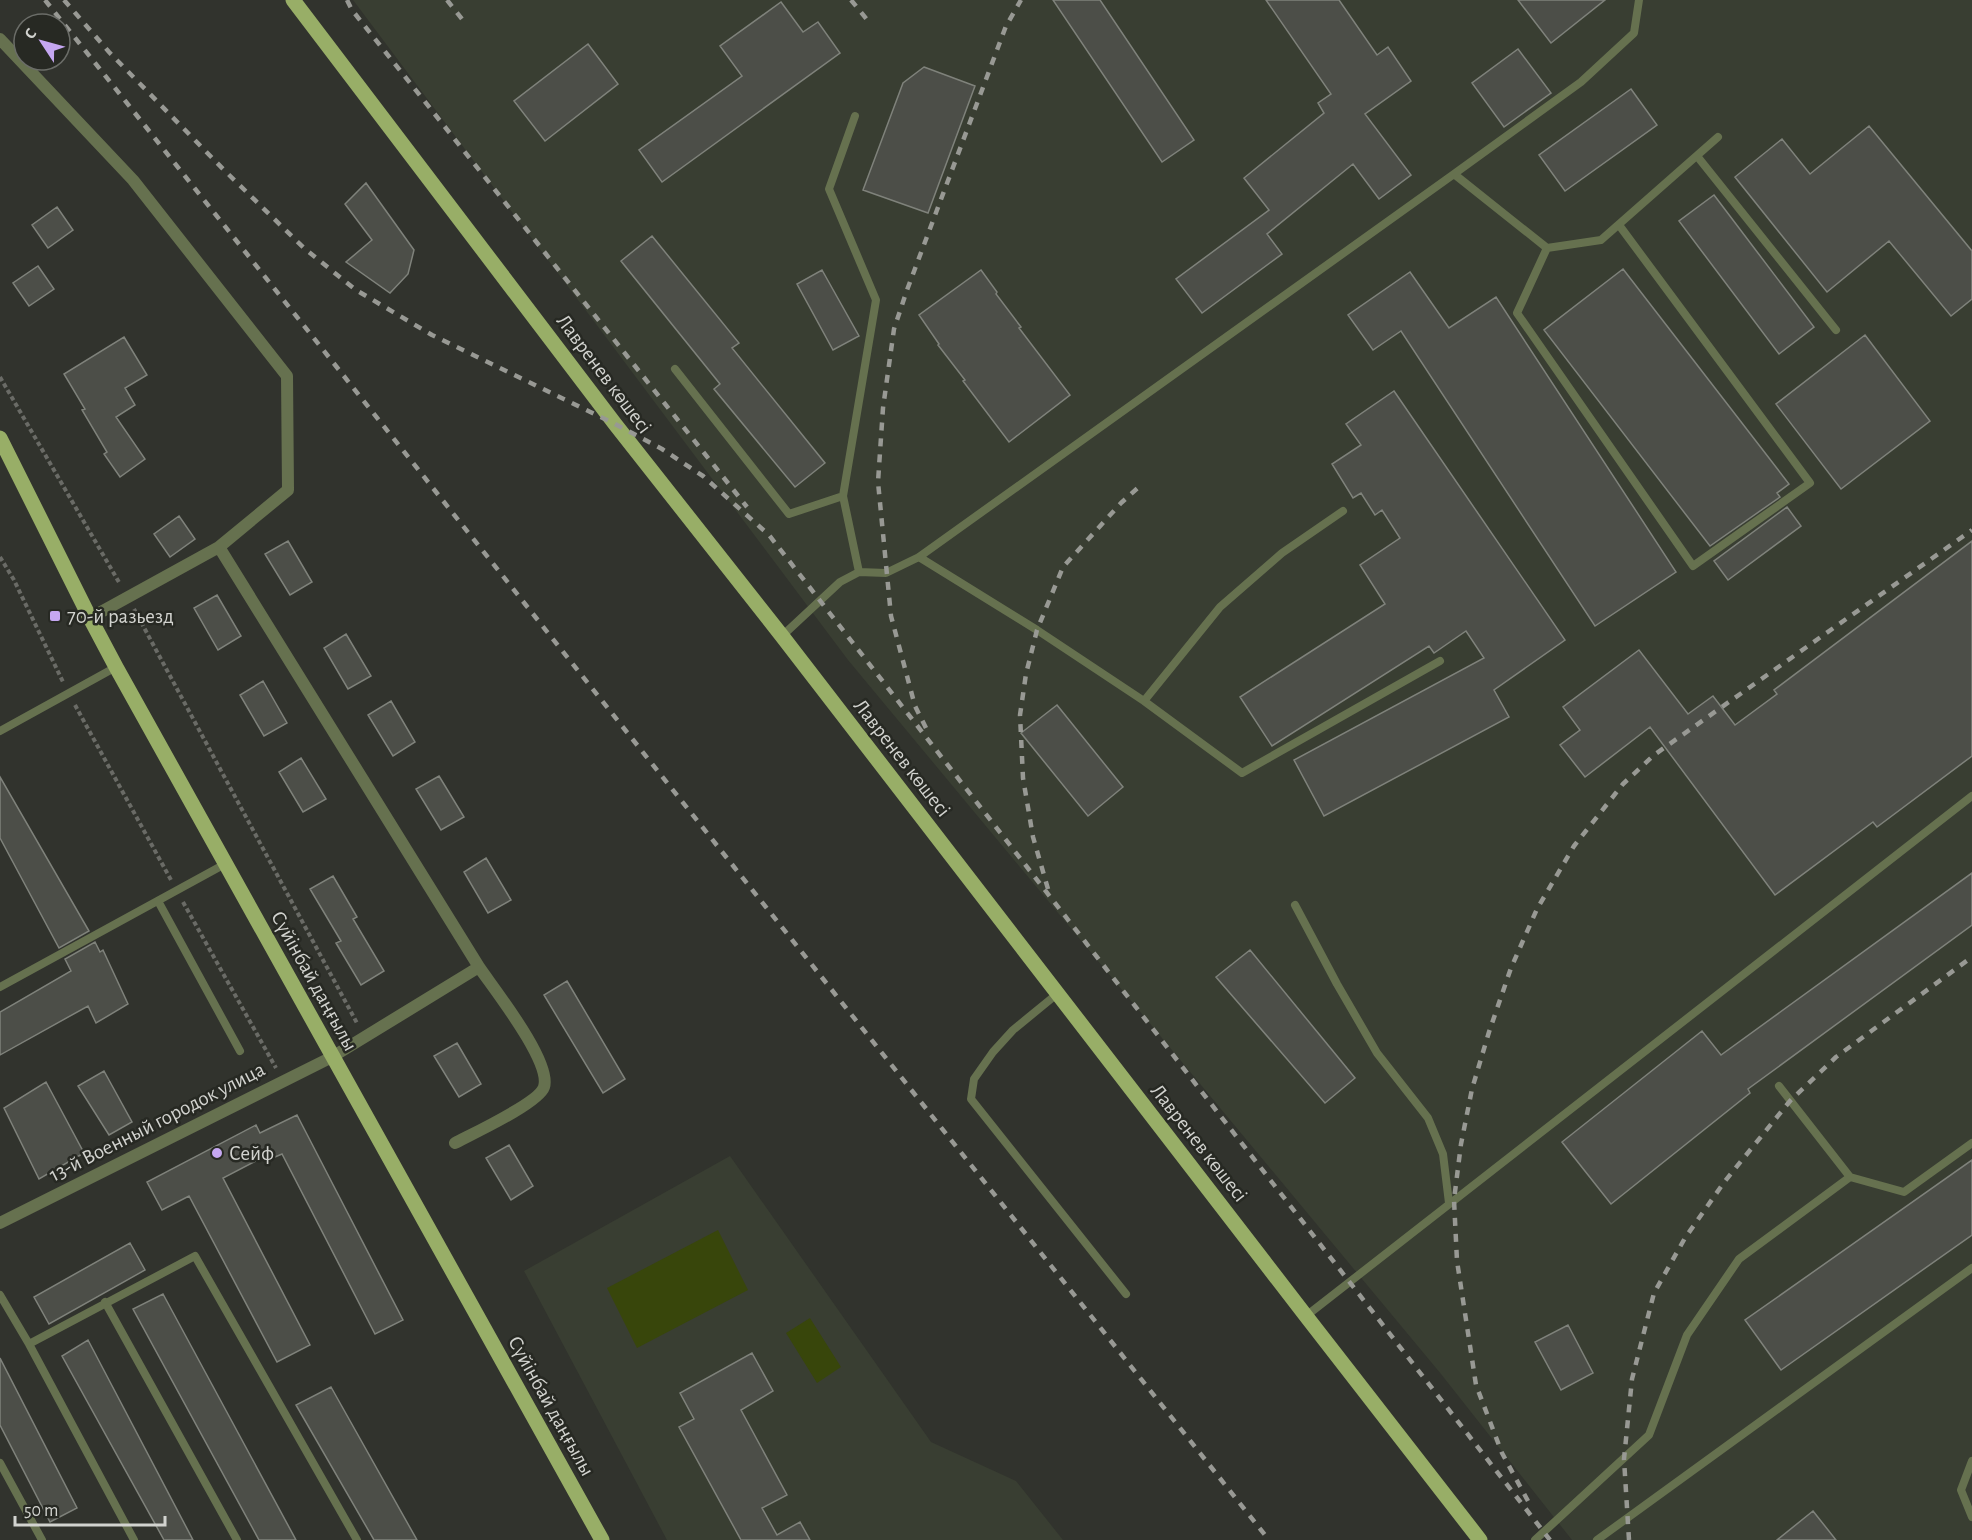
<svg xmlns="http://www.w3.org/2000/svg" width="1972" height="1540" font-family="'Alegreya Sans',sans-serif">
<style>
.built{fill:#393e32}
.green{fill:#38460b}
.building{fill:#4c4e48;stroke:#7f827b;stroke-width:1.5}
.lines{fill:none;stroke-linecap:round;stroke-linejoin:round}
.path{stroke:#6a6b66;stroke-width:4;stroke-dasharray:4.5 3;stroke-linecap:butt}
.service{stroke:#66714f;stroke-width:8}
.minor{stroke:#66714f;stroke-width:12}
.primary{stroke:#98ae67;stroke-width:15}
.rail{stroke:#989994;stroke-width:4.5;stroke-dasharray:8 8;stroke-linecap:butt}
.poi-dot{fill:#c5a7f1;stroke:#272923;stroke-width:2}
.labels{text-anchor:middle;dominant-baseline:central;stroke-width:5;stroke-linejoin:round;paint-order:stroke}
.street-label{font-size:21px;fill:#d2d3cf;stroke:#272923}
.poi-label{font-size:21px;fill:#d2d3cf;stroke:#272923;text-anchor:start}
</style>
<rect width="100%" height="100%" fill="#31332d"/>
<path class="built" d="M353 0H1972V1540H1572L1441 1374 848 660Z
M730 1156 931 1442 1016 1481 1063 1540H667L524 1271Z"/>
<path class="green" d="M718 1230 748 1290 637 1348 607 1288Z
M810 1318 841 1367 817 1383 786 1333Z"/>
<path class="building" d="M1053 0H1100L1194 140 1162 162Z
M1266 0H1339L1377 55 1388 47 1411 81 1365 114 1411 175 1379 199 1353 164 1267 234 1282 254 1202 313 1176 279 1269 210 1244 178 1324 113 1318 103 1331 94Z
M1518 0H1605L1551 43Z
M781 2 803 32 818 22 840 53 662 182 639 150 742 76 720 46Z
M588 44 618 84 545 141 514 101Z
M1518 49 1551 93 1504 127 1472 83Z
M924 67 975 86 928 213 863 190 903 83Z
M1631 89 1657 125 1565 191 1539 155Z
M1869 126 1972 251V299L1951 316 1889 241 1827 292 1735 177 1782 139 1810 174Z
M366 183 414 250 408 274 390 293 346 262 372 240 345 204Z
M1714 195 1814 327 1779 354 1679 221Z
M57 207 73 230 48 248 32 225Z
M652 236 739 343 732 348 825 463 795 487 714 389 720 384 621 261Z
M38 266 54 289 29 306 13 283Z
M1623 269 1789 484 1777 493 1780 497 1710 546 1544 330Z
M822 270 859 336 833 350 797 284Z
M981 270 997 292 996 294 1021 327 1019 328 1070 395 1009 442 963 381 965 380 938 345 939 344 919 315Z
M1410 272 1449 328 1496 297 1676 572 1595 626 1401 331 1373 350 1348 315Z
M1865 335 1930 421 1841 489 1776 404Z
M124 337 147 375 125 388 135 405 116 417 145 459 120 477 104 454 107 452 82 410 85 409 64 374Z
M1394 391 1565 640 1494 690 1509 717 1324 816 1294 760 1484 658 1466 631 1434 653 1429 646 1272 746 1240 697 1385 604 1360 565 1400 538 1382 510 1375 515 1361 493 1353 498 1332 464 1361 445 1346 424Z
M1787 507 1801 526 1728 580 1714 561Z
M179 516 195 539 170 557 154 534Z
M288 541 312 582 290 595 265 554Z
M1972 541V756L1877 827 1873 822 1775 895 1650 727 1585 777 1560 745 1580 730 1563 707 1639 650 1688 714 1713 696 1735 725 1777 694 1774 690Z
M217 595 241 636 218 650 194 608Z
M346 634 371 676 348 689 324 648Z
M263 681 287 723 264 736 240 695Z
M391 701 415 742 393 756 368 715Z
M1057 705 1123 787 1088 816 1021 733Z
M301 758 326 799 303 812 279 772Z
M439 776 464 817 441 830 416 789Z
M0 777 89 931 59 948 0 838Z
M486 858 511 900 488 913 464 872Z
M1972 873V925L1748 1089 1750 1093 1611 1204 1562 1142 1702 1031 1721 1055Z
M333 876 357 917 353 919 384 971 361 985 336 943 341 941 310 889Z
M95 942 100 952 103 950 128 1004 96 1023 88 1006 0 1055V1012L71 971 65 959Z
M1250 950 1355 1078 1325 1103 1216 977Z
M567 981 625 1079 603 1093 544 995Z
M457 1043 481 1084 459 1097 434 1056Z
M104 1071 132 1122 109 1135 78 1086Z
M46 1082 84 1153 39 1179 4 1108Z
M297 1115 403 1320 375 1334 282 1154 275 1157 273 1152 223 1178 310 1345 277 1362 189 1196 162 1210 147 1182 256 1125 260 1133Z
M509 1145 533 1186 511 1200 486 1158Z
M1972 1160V1235L1781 1370 1745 1320Z
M130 1243 145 1270 49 1324 34 1297Z
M163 1294 296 1540H259L133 1309Z
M1568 1325 1593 1373 1561 1390 1535 1342Z
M88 1340 193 1540H164L62 1356Z
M752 1353 773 1391 741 1410 787 1495 762 1508 777 1535 800 1522 810 1540H741L679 1427 694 1419 680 1393Z
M0 1358 77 1508 50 1522 0 1425Z
M331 1387 417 1540H374L296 1405Z
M1813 1511 1836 1540H1777Z"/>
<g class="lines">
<path class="path" d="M0 377 120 584
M0 557 14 580 63 682
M134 609 358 1025
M75 705 171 880
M183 902 276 1068"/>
<path class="service" d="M855 116 829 189 876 300 843 496 859 572
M1697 156 1836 330
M1454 174 1581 82 1634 33 1639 0
M1547 248 1517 313 1693 566 1810 483 1619 225
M675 369 789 514 843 496
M919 557 1037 630 1144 701 1242 773 1440 661
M782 636 840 582 859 572 886 573 919 557 1454 174 1547 248 1601 240 1718 137
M1144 701 1220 607 1282 553 1343 511
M0 731 116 667
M158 901 240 1051
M1295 905 1337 984 1377 1053 1428 1118 1443 1154 1449 1203
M0 987 225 864
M1057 994 1013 1030 993 1052 974 1079 971 1099 1126 1294
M1779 1086 1850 1177 1904 1192 1972 1143
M0 1295 29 1344 134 1540
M105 1302 237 1540
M1306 1316 1972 796
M29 1344 195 1256 357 1540
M1972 1461 1961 1490 1972 1517
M0 1463 42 1540
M1535 1540 1649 1435 1687 1335 1739 1259 1850 1177
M1597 1540 1972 1268"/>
<path class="minor" d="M0 39 133 180 287 376 288 490 219 547
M455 1143C472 1134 539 1103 544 1087 552 1062 494 989 479 967
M0 1223 332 1057 479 967 219 547 90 618"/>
<path class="primary" d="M293 0 615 424 782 636 1306 1316 1480 1540
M0 438 90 618 116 667 602 1540"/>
<path class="rail" d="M45 0 1269 1540
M64 0 109 52 223 169 305 249 356 290 432 335 615 424 662 449 703 476 769 535 1550 1540
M347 0 352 10 747 507
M447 0 466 24
M851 0 869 22
M926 728 915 706 891 616 878 482 883 408 894 329 907 290 1006 26 1021 0
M1048 889 1033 837 1023 778 1020 715 1026 674 1037 630 1063 567 1121 503 1141 485
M1528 1501 1502 1453 1476 1385 1457 1261 1454 1200 1461 1144 1472 1089 1489 1032 1511 968 1537 909 1574 846 1623 784 1654 755 1972 530
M1629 1540 1624 1459 1632 1379 1654 1293 1685 1238 1725 1181 1790 1101 1836 1057 1972 957"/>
</g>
<g class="poi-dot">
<rect x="49" y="610" width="12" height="12" rx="3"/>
<circle cx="217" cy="1153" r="6"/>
</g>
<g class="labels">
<g class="street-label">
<text transform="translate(604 374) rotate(53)">Лавренев көшесі</text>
<text transform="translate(902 758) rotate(52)">Лавренев көшесі</text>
<text transform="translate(314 981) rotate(61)">Сүйінбай даңғылы</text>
<text transform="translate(157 1122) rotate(-27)">13-й Военный городок улица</text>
<text transform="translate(1199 1143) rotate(52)">Лавренев көшесі</text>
<text transform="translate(551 1406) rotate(61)">Сүйінбай даңғылы</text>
</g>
<g class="poi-label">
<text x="67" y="616">70-й разьезд</text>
<text x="229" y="1153">Сейф</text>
</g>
</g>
<g transform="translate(42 42) rotate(306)"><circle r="28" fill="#272923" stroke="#6b6d68" stroke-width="1.5"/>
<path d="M0-4.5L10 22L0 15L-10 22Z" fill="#c5a7f1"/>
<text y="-9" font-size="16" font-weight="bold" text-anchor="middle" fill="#d2d3cf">С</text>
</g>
<path d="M15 1516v9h150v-9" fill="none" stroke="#d2d3cf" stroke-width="3"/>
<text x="24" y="1516" font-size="18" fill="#d2d3cf" stroke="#272923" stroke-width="4.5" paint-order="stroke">50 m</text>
</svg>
